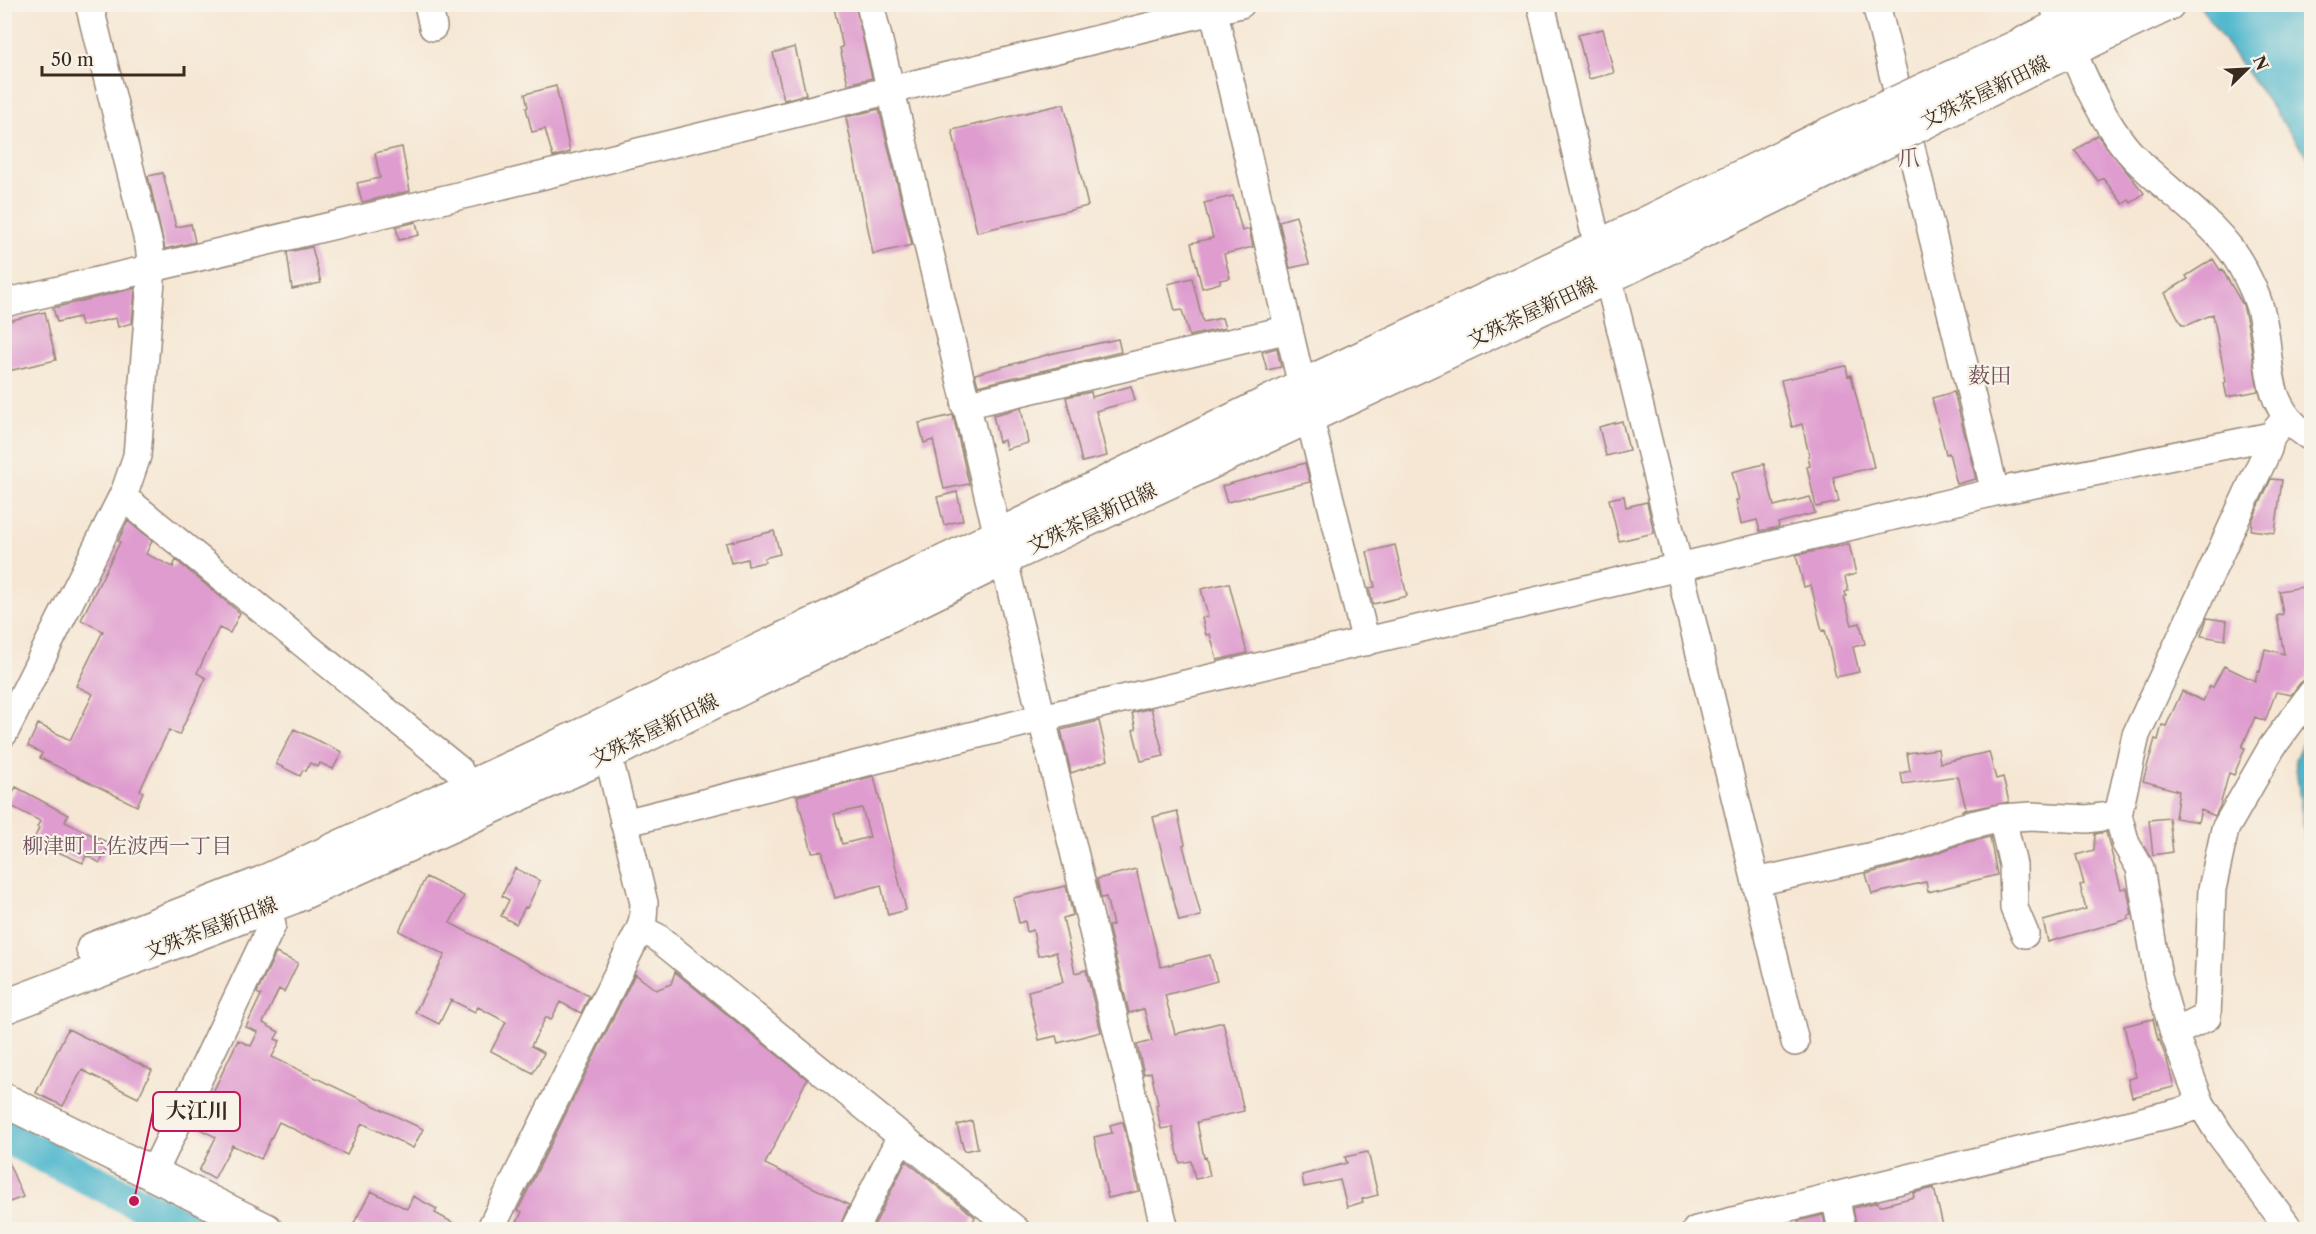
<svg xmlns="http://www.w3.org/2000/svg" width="2316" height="1234" font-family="'Libre Caslon Text','Noto Serif JP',serif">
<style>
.water{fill:#4fb7cd;stroke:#457076;stroke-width:1.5}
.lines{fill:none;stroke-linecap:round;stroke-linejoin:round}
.river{stroke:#4fb7cd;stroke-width:34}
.building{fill:#df9ccf;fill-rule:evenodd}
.minor-casing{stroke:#988879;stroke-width:30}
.major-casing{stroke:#988879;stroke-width:36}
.minor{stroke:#fff;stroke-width:27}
.major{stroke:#fff;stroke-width:33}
.major-bridge-casing{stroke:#988879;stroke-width:36;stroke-linecap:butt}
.major-bridge{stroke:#fff;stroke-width:33}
.labels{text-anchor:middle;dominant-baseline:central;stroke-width:4.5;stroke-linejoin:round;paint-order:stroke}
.street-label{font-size:20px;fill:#3b2a1e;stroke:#f7f3e8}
.neighbourhood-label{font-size:21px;fill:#74525c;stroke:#f7f3e8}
.quarter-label{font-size:22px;fill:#74525c;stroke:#f7f3e8}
.leader{fill:none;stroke:#c2185b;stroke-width:2}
.callout-dot{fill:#c2185b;stroke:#f7f3e8;stroke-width:2}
.callout{fill:#f7f3e8;stroke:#c2185b;stroke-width:2}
.callout-label{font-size:21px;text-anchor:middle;font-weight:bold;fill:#3b2a1e}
</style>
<rect width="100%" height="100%" fill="#f7f3e8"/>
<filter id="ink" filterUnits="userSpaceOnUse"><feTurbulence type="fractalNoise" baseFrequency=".0167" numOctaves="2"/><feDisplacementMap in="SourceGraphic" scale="12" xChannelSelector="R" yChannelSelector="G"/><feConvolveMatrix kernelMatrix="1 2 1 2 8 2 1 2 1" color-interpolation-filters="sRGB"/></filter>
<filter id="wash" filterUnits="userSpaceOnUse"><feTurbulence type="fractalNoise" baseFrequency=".008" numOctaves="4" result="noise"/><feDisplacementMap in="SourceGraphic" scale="24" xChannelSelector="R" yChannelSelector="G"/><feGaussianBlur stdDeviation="1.35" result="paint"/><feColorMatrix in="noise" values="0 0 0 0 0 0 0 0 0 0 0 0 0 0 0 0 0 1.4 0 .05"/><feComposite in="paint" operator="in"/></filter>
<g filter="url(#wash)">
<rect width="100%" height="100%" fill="#f6e7d4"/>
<path class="water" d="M2199 5H2301L2311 21V162Z
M2311 724V890L2295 759Z"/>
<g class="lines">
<path class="river" d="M4 1136 193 1230"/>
</g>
<g id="blocks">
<path class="building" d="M833 4H855L872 78 848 84 840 48 843 47Z
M1603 29 1614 73 1589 79 1578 35Z
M795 47 806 94 784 100 773 53Z
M556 86 570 152 553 157 545 129 532 132 526 108 528 107 525 94Z
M1064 104 1088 206 977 232 952 130Z
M879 109 912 245 873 254 846 117Z
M2097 135 2144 193 2131 203 2129 200 2123 204 2103 178 2098 181 2075 151Z
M402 147 410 191 362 202 357 183 380 178 375 153Z
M163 173 176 227 191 224 195 242 165 249 148 176Z
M1233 196 1242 231 1249 229 1253 247 1224 254 1230 278 1220 280V283L1202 288 1191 243 1213 238 1204 203Z
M1296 216 1309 264 1290 268 1279 221Z
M416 222 419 235 399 240 396 227Z
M312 247 321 283 292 289 287 252Z
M2213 259 2220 270 2222 269 2243 305 2248 327 2258 391 2227 397 2224 383 2226 382 2213 314 2188 325H2182L2165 293 2188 279 2186 276Z
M1192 278 1203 322 1222 318 1225 328 1189 336 1182 310 1175 311 1168 284Z
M135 288 132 323 118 327 116 318 81 326 79 317 57 322 53 308Z
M45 312 56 360 4 372V322Z
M1118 339 1121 352 978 386 975 374 1054 353Z
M1277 348 1281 367 1267 370 1262 352Z
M1846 366 1848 376 1851 375 1874 467 1833 477 1839 502 1816 507 1807 467 1810 466 1808 456 1809 455 1802 424 1792 427 1781 380Z
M1131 386 1135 400 1096 411 1107 456 1082 462 1066 397 1091 392 1092 397Z
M1954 392 1976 479 1957 484 1949 453 1946 454 1932 398Z
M1021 408 1028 443 1006 449 1004 440 999 442 993 415Z
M953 415 969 484 944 489 933 440 924 443 919 423Z
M1622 421 1629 450 1606 456 1599 427Z
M1305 463 1310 482 1227 502 1222 486Z
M1764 464 1774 506 1810 497 1815 513 1778 523 1779 527 1760 531 1757 520 1741 524 1736 500H1739L1732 472Z
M2271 479 2282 480 2275 533 2251 530 2252 521Z
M957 492 963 520 944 525 937 497Z
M1624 496 1626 507 1647 502 1654 533 1619 541 1609 499Z
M128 521 152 541 146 554 173 567 176 560 240 613 230 633 219 628 197 673 206 678 179 735 169 730 140 790 143 792 137 806 40 758 42 753 28 746 38 724 70 740 93 694 76 686 103 631 81 620 120 542 118 541Z
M774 531 780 554 764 558 765 562 748 566 747 559 731 563 726 543Z
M1849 544 1856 574 1845 577 1848 591 1845 592 1846 596 1844 597 1852 625 1860 623 1865 644 1853 647 1859 672 1836 677 1825 630 1822 631 1811 585 1804 587 1796 555Z
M1395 545 1407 596 1373 604 1369 588 1375 587 1367 552Z
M1229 583 1247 653 1217 660 1210 634 1206 635 1202 618 1208 617 1201 589Z
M2309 586 2312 601V656L2307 678 2300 683 2291 695 2276 692 2265 721 2255 717 2242 747 2245 748 2234 775 2229 773 2220 806 2215 816 2201 810 2198 822 2175 818 2179 791 2143 781 2155 739 2158 740 2162 725 2166 726 2182 691 2203 701 2210 686 2213 687 2224 666 2255 681 2258 671 2260 672 2265 649 2284 654 2277 616 2283 614 2279 591Z
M2207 618 2227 621 2225 640 2201 636Z
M1151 708 1164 756 1141 761 1133 730 1136 729 1132 713Z
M1099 721 1108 760 1071 773 1061 730Z
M294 729 342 752 333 769 320 763 318 767 310 763 306 771 303 770 300 776 276 764Z
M1938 749 1940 763 1989 752 1996 779 2003 777 2009 802 1961 811 1966 809 1958 776 1903 784 1901 773 1910 771 1907 753Z
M874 776 906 910 888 915 881 885 835 898 822 851 812 852 797 796ZM862 808 870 837 842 844 834 814Z
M16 787 68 815 65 822 109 843 100 863 86 855 83 863 33 841 39 828 37 827 40 821 7 804Z
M1177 811 1185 844 1183 845 1201 916 1179 921 1153 817Z
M2169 818 2173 852 2153 855 2149 820Z
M2106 832 2121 889 2127 888 2132 915 2128 916 2129 919 2048 942 2043 921 2086 909 2080 885 2084 884 2076 855 2094 850 2095 834Z
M1990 837 1997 875 1928 892 1926 882 1872 894 1866 874 1912 862 1964 843Z
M515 868 540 881 527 908 525 907 516 924 501 916 509 900 502 896Z
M1136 869 1160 965 1161 967 1210 955 1217 981 1165 995 1175 1034 1223 1022 1244 1111 1197 1122 1204 1158 1206 1157 1210 1176 1195 1179 1191 1161 1180 1163 1172 1127 1161 1129 1156 1105 1158 1104 1151 1072 1144 1074 1137 1045 1152 1041 1144 1009 1129 1013 1108 926 1113 925 1106 897 1101 898 1097 879Z
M426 877 464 896 450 923 589 996 581 1013 560 1002 551 1020 546 1017 531 1046 544 1053 533 1073 491 1051 506 1022 478 1007 475 1012 451 1000 439 1024 415 1012 445 955 399 931Z
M1066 886 1073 915 1063 918 1075 973 1086 970 1101 1032 1058 1043 1056 1036 1039 1040 1028 991 1063 982 1056 952 1038 956 1033 930 1027 932 1025 921 1019 923 1013 898Z
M276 953 298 963 284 992 279 989 263 1023 279 1032 275 1039 280 1041 272 1057 423 1129 413 1148 362 1123 347 1155 279 1122 261 1159 232 1145 214 1179 199 1171 216 1137 193 1126 207 1097 210 1098 238 1040 251 1046 258 1032 246 1027 261 995 257 993Z
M675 972 807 1079 765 1164 849 1205 838 1230H513L522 1212 518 1210 635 974 656 990 671 984Z
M2153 1019 2158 1040 2159 1039 2167 1060 2174 1087 2132 1097 2128 1079 2136 1077 2124 1026Z
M68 1029 152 1070 138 1098 82 1070 63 1106 36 1093Z
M972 1121 978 1148 964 1151 957 1125Z
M1121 1122H1123L1139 1191 1108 1198 1094 1137 1112 1133 1110 1125Z
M4 1152 23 1197 4 1204Z
M1368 1152 1378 1195 1362 1199 1363 1202 1347 1207 1340 1180 1304 1187 1302 1175 1347 1163 1345 1157Z
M906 1161 975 1217 969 1230H872Z
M1934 1188 1944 1230H1857L1853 1208 1878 1202 1879 1206 1914 1197 1913 1193Z
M371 1191 407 1209 413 1196 437 1209 435 1213 466 1230H366L354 1223Z
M1823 1215 1826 1230H1800L1798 1221Z"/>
</g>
</g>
<g filter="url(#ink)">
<use href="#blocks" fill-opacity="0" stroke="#988879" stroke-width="1.5"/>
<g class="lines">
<defs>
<path id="minor" d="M428 4 433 27
M870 4 1165 1230
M1212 4 1302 386
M1541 4 1598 247 1608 277 1795 1042
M1876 4 1995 492
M2053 4C2072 51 2099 121 2134 157 2167 192 2219 224 2242 267 2248 278 2255 292 2259 305 2275 355 2257 406 2312 438
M4 303 471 193 1241 4
M965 405 1289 329
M1309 416 1366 642
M2286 418 2271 436 2268 449 2136 735 2118 815 2126 844 2140 868 2158 977 2174 1033 2201 1104 2219 1133 2290 1230
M121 499 134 506 459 770 468 788
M4 733 125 491 137 456 152 268 149 245 89 4
M2002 818 2013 865 2014 908 2025 934
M624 823 1042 718 1995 492 2271 436
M1756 882 1864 858 1908 847 1959 828 2002 818 2031 816 2087 819 2118 815
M640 929 657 937 1016 1230
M2174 1033 2207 1017 2212 889 2225 829 2272 747 2312 693
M153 1174 272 925 268 907
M1835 1196 1842 1230
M490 1230 640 929 643 919 644 903 612 771 606 755
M854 1230 901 1136
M1696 1230 2179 1112 2201 1104"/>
<path id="major" d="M2021 45 2104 4
M2029 70 2168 4
M93 949 262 883 604 725 998 536 1302 386 1598 247 1816 140
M4 1007 293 897 606 755 1003 559 1608 277 1828 170
M4 1100 266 1230"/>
</defs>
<use href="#minor" class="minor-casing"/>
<use href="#major" class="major-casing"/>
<use href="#minor" class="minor"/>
<use href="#major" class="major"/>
<defs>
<path id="major-bridge" d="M1816 140 2021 45
M1828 170 2029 70"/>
</defs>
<use href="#major-bridge" class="major-bridge-casing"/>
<use href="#major-bridge" class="major-bridge"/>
</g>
</g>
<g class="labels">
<g class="street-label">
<text transform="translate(1985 92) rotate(-26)">文殊茶屋新田線</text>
<text transform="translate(1532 312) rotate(-25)">文殊茶屋新田線</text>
<text transform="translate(1092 518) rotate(-25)">文殊茶屋新田線</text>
<text transform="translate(654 730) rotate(-26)">文殊茶屋新田線</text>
<text transform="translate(211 928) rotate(-21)">文殊茶屋新田線</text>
</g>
<g class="neighbourhood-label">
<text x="127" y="845">柳津町上佐波西一丁目</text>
</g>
<g class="quarter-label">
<text x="1909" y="157">爪</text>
<text x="1990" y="375">薮田</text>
</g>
</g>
<path class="leader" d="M134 1201L153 1111"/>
<circle class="callout-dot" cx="134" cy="1201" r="6"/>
<rect class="callout" x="153" y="1092" width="87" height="39" rx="6"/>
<g class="callout-label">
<text x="197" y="1118">大江川</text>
</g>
<rect width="2316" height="1234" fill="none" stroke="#f7f3e8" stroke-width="24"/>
<g transform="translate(2247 69) rotate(66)" stroke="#f7f3e8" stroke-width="4.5" paint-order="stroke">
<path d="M0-4.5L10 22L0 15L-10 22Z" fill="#3b2a1e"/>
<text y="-9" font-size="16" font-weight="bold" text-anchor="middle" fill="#3b2a1e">N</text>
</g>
<path d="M42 66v9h142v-9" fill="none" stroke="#3b2a1e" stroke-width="3"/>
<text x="51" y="66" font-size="18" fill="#3b2a1e" stroke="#f7f3e8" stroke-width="4.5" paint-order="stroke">50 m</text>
</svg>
